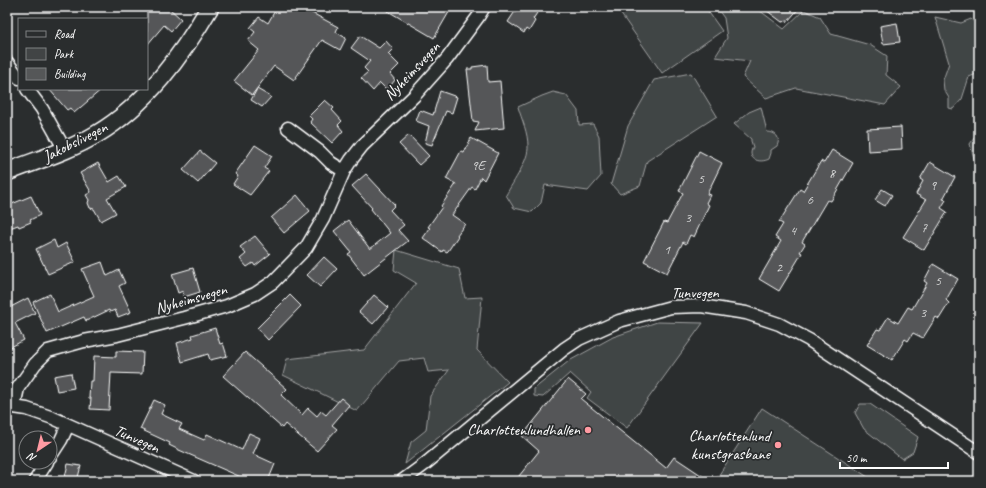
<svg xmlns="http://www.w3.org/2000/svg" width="986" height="488" font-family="Caveat,sans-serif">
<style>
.green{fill:#414445;stroke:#a0a2a2}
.building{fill:#555758;stroke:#fff}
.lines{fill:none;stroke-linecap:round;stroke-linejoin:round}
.street-casing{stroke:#fff;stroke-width:15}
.secondary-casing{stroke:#fff;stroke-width:20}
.street{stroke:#2a2d2e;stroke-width:12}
.secondary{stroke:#2a2d2e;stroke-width:17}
.poi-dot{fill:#ff9aa2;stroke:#2a2d2e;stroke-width:1.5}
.labels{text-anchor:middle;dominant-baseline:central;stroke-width:3.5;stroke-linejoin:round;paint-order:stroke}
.number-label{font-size:14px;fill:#d4d5d5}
.street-label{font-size:16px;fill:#fff;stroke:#2a2d2e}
.poi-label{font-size:16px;fill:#fff;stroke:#2a2d2e;text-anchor:end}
</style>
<rect width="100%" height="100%" fill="#2a2d2e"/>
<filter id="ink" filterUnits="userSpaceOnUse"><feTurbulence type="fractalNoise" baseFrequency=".025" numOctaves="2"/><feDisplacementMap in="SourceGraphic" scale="8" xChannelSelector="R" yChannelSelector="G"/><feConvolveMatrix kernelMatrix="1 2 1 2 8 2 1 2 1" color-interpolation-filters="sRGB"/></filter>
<g filter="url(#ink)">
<path class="green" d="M616 7H705L722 31 662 73Z
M716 7H755L784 29 804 10 820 17 831 34 870 45 887 56 886 75 901 87 885 105 796 88 766 98 743 77 750 61 715 57 727 38 724 18Z
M935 17 961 23 971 19 979 26V73L969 77 962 99 953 109 949 108V98L944 90 943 80 949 63Z
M691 73 717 116 647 161 640 186 620 194 611 184 628 126 654 80Z
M553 92 566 95 578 111 579 125 593 124 599 136 601 176 588 191 545 185 541 203 532 212 514 208 506 195C513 182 529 160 528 146 528 133 522 120 518 107L542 96Z
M761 107 767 132C776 132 781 138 777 146L771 150V153L769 159C759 164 746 159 753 147L751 141V139L734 124 749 112Z
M979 131V164L975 162 970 144Z
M396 250 459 269 465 298 482 297 477 350 508 382 405 464 411 442 426 430 430 396 449 370 428 372 424 358 399 361 357 411 283 375 287 359 364 350 416 283 394 270Z
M657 322 703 323 627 428 587 398 591 392 570 373 543 397 534 396V389L569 361 613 337Z
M860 404H870L918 437 913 452 902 459 864 429 855 413Z
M762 408 874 481H715Z"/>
<path class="building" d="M147 7H168L181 19 171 31 164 25 147 45Z
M277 7H301L338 27 336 32 346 38 340 50 322 40 294 80 274 66 252 95 234 81 259 50 248 41 255 32 250 28 259 17 268 23Z
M381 7H452L434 38Z
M518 7H541L533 19 535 21 529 31 526 29 524 33 508 22Z
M762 7H800L788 21 782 22Z
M897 23 900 42 883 44 880 26Z
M360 36 379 48 386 41 393 49 388 54 399 65 390 74 395 80 387 90 380 83 373 91 361 78 368 72 364 68 370 61 351 48Z
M487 65 488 82 500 81 504 128 475 131 479 122 473 121 467 69H472V67Z
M49 89H102L74 113 70 108 67 110Z
M257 89 271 97 262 107 251 100Z
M440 91 457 97 452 113 446 111 432 145 425 143 429 126 416 121 420 110 433 115Z
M325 100 334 108 332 110 342 121 338 125 343 131 332 143 310 122 312 119 309 116Z
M901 127 902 149 868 151 867 129Z
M409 135 429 156 419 165 399 144Z
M471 138 498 153 484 180 481 177 475 189 472 187 452 215 465 224 457 235 458 236 448 251 447 252 443 250 442 252 423 238 430 228 428 227 442 207 441 206 456 184 446 179 461 151 464 152Z
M255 145 272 156 264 168 269 171 250 195 233 184 238 176 235 174Z
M832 150 853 163 831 201 827 200 802 242 805 244 800 252 802 253 779 291 759 279 781 241 775 237 783 224 779 222 800 189 803 191 821 161 824 163Z
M200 151 215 163 198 183 183 170Z
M699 151 722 163 707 194 710 195 706 203 709 205 694 237 690 235 686 244 683 242 667 273 644 261 664 222 667 223 683 193 679 191Z
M930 162 955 177 943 199 946 200 941 208 947 212 924 250 903 237 926 200 916 194 923 181 920 179Z
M98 163 109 182 119 176 126 187 107 198 116 213 101 221 94 209 90 208 88 203 89 200 86 195 91 192 80 173Z
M366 174 395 205 390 210 404 225 398 230 408 241 364 275 348 254 351 252 334 231 348 220 370 249 390 233 371 209 372 208 352 186Z
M882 189 892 195 885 206 875 200Z
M297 195 310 211 284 233 271 218Z
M31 196 40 215 30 220 31 222 19 227 18 225 7 229V206Z
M255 236 270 254 255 266 253 263 247 267 240 259 246 254 240 247Z
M54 240 57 248 66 243 75 262 48 274 36 249Z
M324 257 337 269 320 287 307 275Z
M102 262 107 276 119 270 125 283 119 286 131 312 118 317 115 310 110 312 109 310 86 321 84 317 47 333 33 302 50 294 58 312 94 296 82 269Z
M933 264 958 279 946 300 949 303 939 319 936 317 923 338 913 333 908 341 905 339 892 360 867 345 877 329 880 330 888 317 898 323 908 307 912 309 927 283 924 281Z
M193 268 200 292 184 297 183 291 178 293 172 274Z
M290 295 301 306 268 340 257 328Z
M374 295 388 307 373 324 359 312Z
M28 298 35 313 15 323 24 340 7 349V309Z
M215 328 220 344 223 343 227 356 210 360 208 354 182 362 177 343 193 338 192 335Z
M116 351 143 352 142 374 111 373 109 410 90 409 91 398H89L90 381H93L94 356 116 357Z
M245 352 287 389 281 395 302 415 308 408 317 416 321 411 326 415 341 398 349 405 332 425 337 429 317 451 285 424 282 428 223 376Z
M71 373 74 388 57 391 54 376Z
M568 379 586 394 581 399 666 468 674 457 710 481H515L539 451 522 436Z
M154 400 165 405 161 414 182 424 179 429 204 440 207 434 242 450 249 433 260 438 253 454 275 464 268 481H250L179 450 169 445 170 443 140 429Z
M68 464 81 466 77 481H64Z"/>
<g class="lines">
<defs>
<path id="street" d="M7 62 19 78
M27 89 42 109 65 150
M288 128 320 152 331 163 344 171
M7 406 27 409 53 418 194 481
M14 406 18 388 35 364 48 351 84 341 117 335 184 318 227 306 255 294 273 282 306 248 323 219 344 171 351 160 362 146 414 96 447 59 478 17 484 7
M50 457 61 440 68 425
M35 481 47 462
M402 481 425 464 564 349 579 339 619 321 671 307 701 306 746 313 779 324 809 340 979 453"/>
<path id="secondary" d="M7 172C37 160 69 151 97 134 146 105 182 55 210 7"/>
</defs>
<use href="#street" class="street-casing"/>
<use href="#secondary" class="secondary-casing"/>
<use href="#street" class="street"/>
<use href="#secondary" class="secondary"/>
</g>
</g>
<g class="poi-dot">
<circle cx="588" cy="430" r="4"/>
<circle cx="778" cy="445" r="4"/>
</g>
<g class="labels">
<g class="number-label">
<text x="478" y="165">9E</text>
<text x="832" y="173">8</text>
<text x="701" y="178">5</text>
<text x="933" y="185">9</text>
<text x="810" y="199">6</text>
<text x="688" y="217">3</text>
<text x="924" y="227">7</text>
<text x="793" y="230">4</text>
<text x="667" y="249">1</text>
<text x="779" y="267">2</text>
<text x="938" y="280">5</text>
<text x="923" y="312">3</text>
</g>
<g class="street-label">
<text transform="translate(412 71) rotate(-47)">Nyheimsvegen</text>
<text transform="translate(75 142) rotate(-27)">Jakobslivegen</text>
<text x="695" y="293">Tunvegen</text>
<text transform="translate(191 299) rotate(-16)">Nyheimsvegen</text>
<text transform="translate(137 439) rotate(24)">Tunvegen</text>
</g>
<g class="poi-label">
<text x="580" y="430">Charlottenlundhallen</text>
<text x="770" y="436">Charlottenlund<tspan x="770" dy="18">kunstgrasbane</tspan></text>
</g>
</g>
<rect width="986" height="488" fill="none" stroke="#2a2d2e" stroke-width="24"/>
<rect x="12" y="12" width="962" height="464" fill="none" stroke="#fff" stroke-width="1.5" filter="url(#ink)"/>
<rect x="18" y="18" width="130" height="72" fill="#2a2d2e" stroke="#7f8182"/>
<rect x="26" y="31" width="20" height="6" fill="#2a2d2e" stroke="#7f8182"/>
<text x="54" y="38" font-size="12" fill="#ffffff">Road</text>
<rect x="26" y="48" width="20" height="12" fill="#414445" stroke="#7f8182"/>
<text x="54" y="58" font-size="12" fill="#ffffff">Park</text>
<rect x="26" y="68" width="20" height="12" fill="#555758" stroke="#7f8182"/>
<text x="54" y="78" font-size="12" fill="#ffffff">Building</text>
<g transform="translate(38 450) rotate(215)"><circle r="19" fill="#2a2d2e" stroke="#7f8182"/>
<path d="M0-3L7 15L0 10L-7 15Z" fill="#ff9aa2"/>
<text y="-6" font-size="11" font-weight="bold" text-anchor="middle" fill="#ffffff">N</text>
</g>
<path d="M840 462v6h108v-6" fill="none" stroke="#ffffff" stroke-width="2"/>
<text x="846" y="462" font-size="12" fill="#ffffff" stroke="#2a2d2e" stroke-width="3" paint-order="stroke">50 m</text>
</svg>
